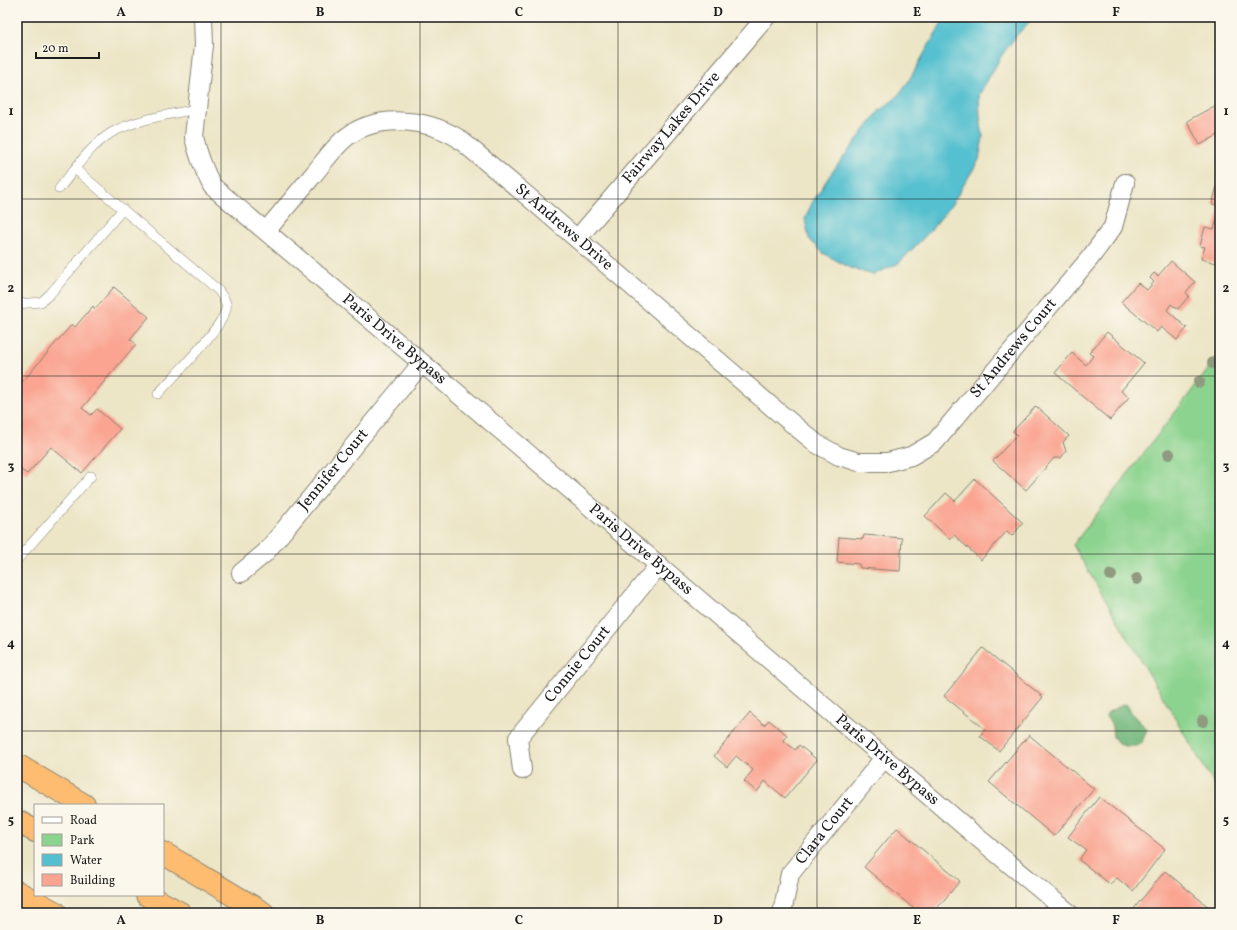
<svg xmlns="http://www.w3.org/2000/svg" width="1237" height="930" font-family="Vollkorn,serif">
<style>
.green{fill:#8bd38e;stroke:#547855}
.forest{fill:#70b579;stroke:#46684a}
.water{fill:#54c0cf;stroke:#386e76}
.building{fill:#faa491}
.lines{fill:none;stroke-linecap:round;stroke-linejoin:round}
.lane-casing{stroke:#848071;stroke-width:10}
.street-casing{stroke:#848071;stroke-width:20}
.highway-casing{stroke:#848071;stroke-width:24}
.lane{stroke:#fff;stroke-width:9}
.street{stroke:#fff;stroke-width:18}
.highway{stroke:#febc70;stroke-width:22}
.tree{fill:#8f9a7e}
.grid{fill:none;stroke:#1c1c1c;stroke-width:1;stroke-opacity:0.55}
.labels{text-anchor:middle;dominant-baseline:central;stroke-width:3.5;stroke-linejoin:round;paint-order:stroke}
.street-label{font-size:16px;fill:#1c1c1c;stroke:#fbf7ec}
.neatline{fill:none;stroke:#1c1c1c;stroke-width:1.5}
.grid-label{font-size:13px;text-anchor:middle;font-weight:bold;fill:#1c1c1c}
</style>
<rect width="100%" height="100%" fill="#fbf7ec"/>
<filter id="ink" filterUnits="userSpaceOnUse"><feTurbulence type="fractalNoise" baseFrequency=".025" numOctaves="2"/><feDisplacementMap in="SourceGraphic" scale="8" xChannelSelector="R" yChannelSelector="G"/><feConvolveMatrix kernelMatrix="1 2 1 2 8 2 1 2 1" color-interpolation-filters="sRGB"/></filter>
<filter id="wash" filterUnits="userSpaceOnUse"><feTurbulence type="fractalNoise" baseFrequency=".012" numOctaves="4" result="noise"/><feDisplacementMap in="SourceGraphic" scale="16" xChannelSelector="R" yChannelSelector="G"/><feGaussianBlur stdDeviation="0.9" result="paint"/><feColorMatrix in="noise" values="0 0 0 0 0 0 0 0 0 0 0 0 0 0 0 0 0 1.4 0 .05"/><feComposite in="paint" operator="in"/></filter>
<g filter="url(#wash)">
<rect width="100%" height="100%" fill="#ece5c6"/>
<path class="green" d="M1220 354V794L1073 545Z"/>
<path class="forest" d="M1124 704 1127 705 1133 715 1147 729 1142 742 1137 746H1125L1119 744 1113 737 1112 726 1106 716 1107 713Z"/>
<path class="water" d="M945 17H1040L1030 21 1016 36 1002 55 979 95 980 117 983 137 979 160 952 204 930 231 899 263 873 275 850 268 823 253 809 239 805 219 812 203 830 175 880 110 896 98 908 82Z"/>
<g id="blocks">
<path class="building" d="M1220 103V138L1218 135 1200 145 1187 121Z
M1218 183H1220V206L1212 204Z
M1220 209V264L1201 259 1205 247 1200 246 1205 227 1214 229Z
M1171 261 1195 282 1186 292 1189 296 1178 309 1171 304 1167 310 1187 328 1177 340 1161 327 1157 332 1121 302 1138 283 1147 290 1154 282 1150 278 1154 273 1158 276Z
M114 287 149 317 130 339 136 344 82 408 91 415 97 409 120 429 82 473 51 447 27 474 21 470 17 475V388L72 324 75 327 93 306 95 309Z
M1107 332 1144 363 1121 391 1129 397 1110 420 1055 373 1072 353 1086 365 1093 356 1089 353Z
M1036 406 1069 436 1063 442 1066 451 1061 458H1054L1026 490 993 461 1017 435 1013 431Z
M975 479 1023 523 1012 536 1007 531 981 560 954 535 950 539 925 516 946 493 955 501Z
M864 535 902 538 900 571 860 568 859 564 837 562 839 537 863 539Z
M983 648 1043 697 999 751 980 736 985 729 944 696Z
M750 713 764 725 769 720 787 735 783 740 795 750 799 745 817 760 785 798 765 781 757 792 744 781 753 770 736 756 727 767 714 756Z
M1029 735 1094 789 1054 836 989 782Z
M1099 797 1165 849 1133 891 1117 878 1110 884 1079 860 1086 850 1068 837Z
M897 828 960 881 933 913H919L864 867Z
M1165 871 1216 913H1134L1132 911Z"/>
</g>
</g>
<g filter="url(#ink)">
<use href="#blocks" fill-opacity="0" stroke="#848071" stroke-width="1"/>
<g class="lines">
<defs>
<path id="lane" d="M75 169 218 290C222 296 228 302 226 309 223 327 172 378 158 394
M59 189C75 169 90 146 111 133 133 120 172 114 197 109
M17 304 41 302 50 294 123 209
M17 560 91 476"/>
<g id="street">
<path id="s1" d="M203 17 204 45 194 137C198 155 204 170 212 186L422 363 977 837 1069 913"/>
<path id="s2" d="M266 231C282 212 297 194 313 175 323 163 332 150 343 140 374 113 425 118 458 138L525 194 772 407 817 444 839 456 859 462H888L911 456 935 442 1090 258 1113 227 1125 183"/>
<path id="s3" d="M577 239 766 17"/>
<path id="s4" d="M241 573 265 553 422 363"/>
<path id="s5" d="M522 770 518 738 659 565"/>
<path id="s6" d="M782 913 790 874 884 758"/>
</g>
<path id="highway" d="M17 765 84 805
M17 821 35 831
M163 853 263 913
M17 892 56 913
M147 895 180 913"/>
</defs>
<use href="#lane" class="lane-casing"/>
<use href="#street" class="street-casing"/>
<use href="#highway" class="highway-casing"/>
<use href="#lane" class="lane"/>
<use href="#street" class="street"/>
<use href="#highway" class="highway"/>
</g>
<g class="tree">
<circle cx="1213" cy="363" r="6"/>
<circle cx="1199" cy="382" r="6"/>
<circle cx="1169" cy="454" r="6"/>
<circle cx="1111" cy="575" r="6"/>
<circle cx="1137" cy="579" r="6"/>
<circle cx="1203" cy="721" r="6"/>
</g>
</g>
<path class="grid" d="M221 17V913M420 17V913M618 17V913M817 17V913M1016 17V913M17 199H1220M17 376H1220M17 554H1220M17 731H1220"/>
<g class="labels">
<g class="street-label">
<text stroke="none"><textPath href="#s3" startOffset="146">Fairway Lakes Drive</textPath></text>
<text stroke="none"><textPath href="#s2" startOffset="380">St Andrews Drive</textPath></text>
<text stroke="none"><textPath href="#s1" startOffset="411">Paris Drive Bypass</textPath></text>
<text stroke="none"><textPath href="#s2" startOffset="962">St Andrews Court</textPath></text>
<text stroke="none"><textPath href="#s4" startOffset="139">Jennifer Court</textPath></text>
<text stroke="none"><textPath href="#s1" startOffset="735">Paris Drive Bypass</textPath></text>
<text stroke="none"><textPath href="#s5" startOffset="127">Connie Court</textPath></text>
<text stroke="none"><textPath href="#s1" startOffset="1059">Paris Drive Bypass</textPath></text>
<text stroke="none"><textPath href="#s6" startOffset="95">Clara Court</textPath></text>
</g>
</g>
<rect width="1237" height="930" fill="none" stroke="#fbf7ec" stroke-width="44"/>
<rect x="34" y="804" width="130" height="92" fill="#fbf7ec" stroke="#a29f99"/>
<rect x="42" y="817" width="20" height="6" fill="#ffffff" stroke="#a29f99"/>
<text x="70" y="824" font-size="12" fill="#1c1c1c">Road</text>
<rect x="42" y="834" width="20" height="12" fill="#8bd38e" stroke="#a29f99"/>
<text x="70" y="844" font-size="12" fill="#1c1c1c">Park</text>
<rect x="42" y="854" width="20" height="12" fill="#54c0cf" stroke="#a29f99"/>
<text x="70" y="864" font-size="12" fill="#1c1c1c">Water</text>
<rect x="42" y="874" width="20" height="12" fill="#faa491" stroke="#a29f99"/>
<text x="70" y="884" font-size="12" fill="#1c1c1c">Building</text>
<path d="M36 52v6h63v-6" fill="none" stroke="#1c1c1c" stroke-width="2"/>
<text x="42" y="52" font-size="12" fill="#1c1c1c" stroke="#fbf7ec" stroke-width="3" paint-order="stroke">20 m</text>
<rect x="22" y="22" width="1193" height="886" class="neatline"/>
<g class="grid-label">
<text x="121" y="16">A</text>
<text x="320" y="16">B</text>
<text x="519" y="16">C</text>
<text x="718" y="16">D</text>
<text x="917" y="16">E</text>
<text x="1116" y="16">F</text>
<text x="11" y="115">1</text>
<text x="1226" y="115">1</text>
<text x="11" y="292">2</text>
<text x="1226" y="292">2</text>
<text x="11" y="470">3</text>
<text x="1226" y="470">3</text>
<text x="11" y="647">4</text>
<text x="1226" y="647">4</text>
<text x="11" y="824">5</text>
<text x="1226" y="824">5</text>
<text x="121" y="924">A</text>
<text x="320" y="924">B</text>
<text x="519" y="924">C</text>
<text x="718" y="924">D</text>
<text x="917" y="924">E</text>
<text x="1116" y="924">F</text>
</g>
</svg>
